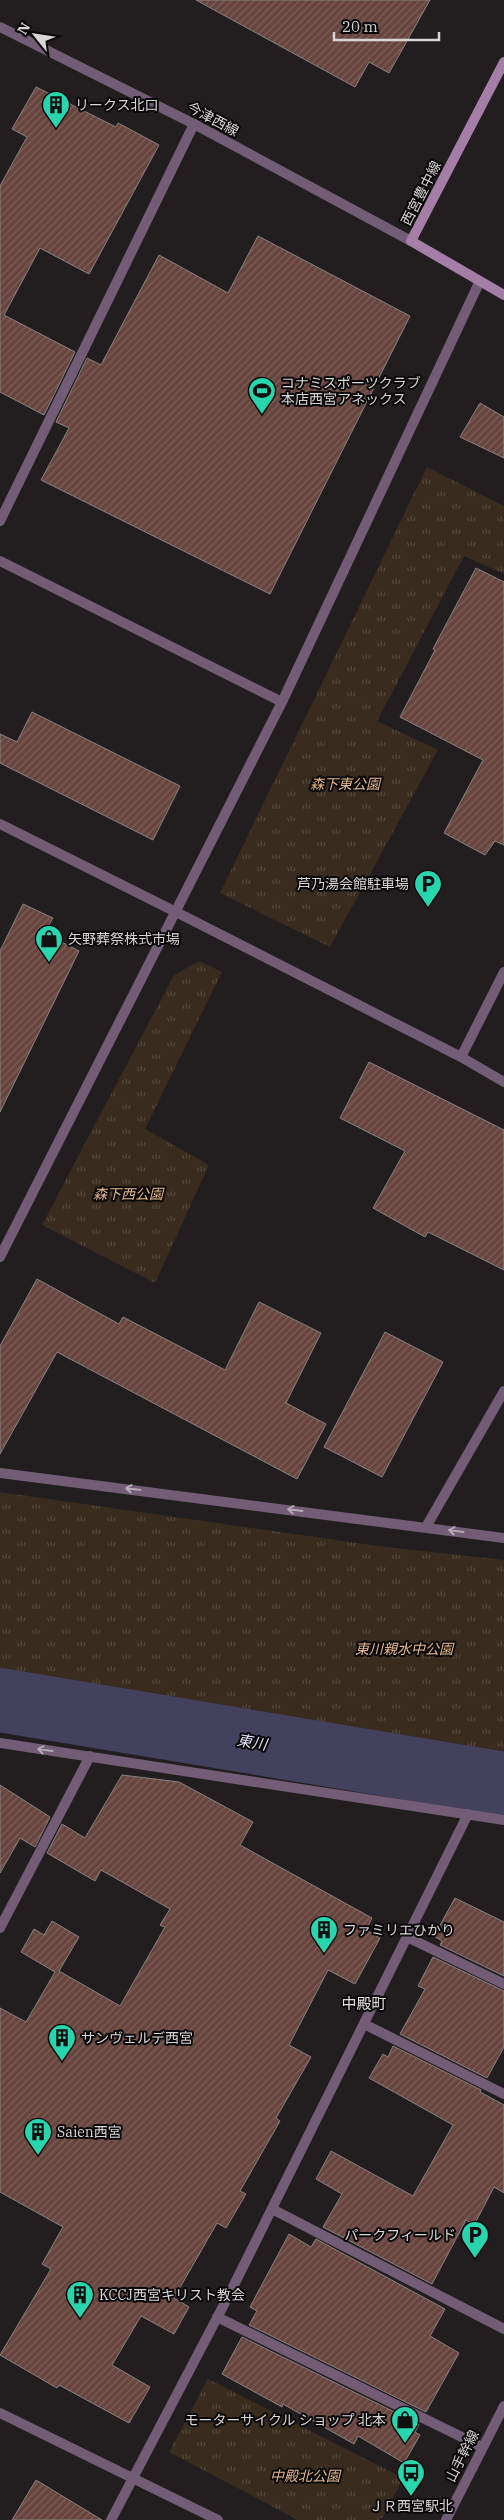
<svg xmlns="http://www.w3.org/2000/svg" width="504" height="2520" font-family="'IBM Plex Serif','Noto Sans JP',serif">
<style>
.park{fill:url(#park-tufts)}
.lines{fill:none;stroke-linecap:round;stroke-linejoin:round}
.river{stroke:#44415e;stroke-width:64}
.building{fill:url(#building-hatch);stroke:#898382}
.pedestrian{stroke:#735c76;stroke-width:10}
.minor{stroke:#735c76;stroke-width:10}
.tertiary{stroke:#735c76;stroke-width:10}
.secondary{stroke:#a47ea7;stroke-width:10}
.oneway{stroke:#b5abb4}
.labels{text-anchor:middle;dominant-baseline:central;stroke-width:4;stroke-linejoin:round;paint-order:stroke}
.poi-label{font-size:14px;fill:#d8d5d6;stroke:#0a0809;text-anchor:start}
.street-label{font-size:14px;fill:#d8d5d6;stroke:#0a0809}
.park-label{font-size:14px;font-style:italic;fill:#e3b789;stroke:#0a0809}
.water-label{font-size:15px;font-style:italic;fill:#e0dff6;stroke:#0a0809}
.neighbourhood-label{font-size:15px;fill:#e4dddf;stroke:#0a0809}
</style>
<defs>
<pattern id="park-tufts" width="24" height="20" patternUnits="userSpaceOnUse" patternTransform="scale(1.25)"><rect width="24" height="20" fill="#392b1d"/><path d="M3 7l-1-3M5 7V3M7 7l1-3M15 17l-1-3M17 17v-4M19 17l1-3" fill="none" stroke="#55493d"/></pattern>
<pattern id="building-hatch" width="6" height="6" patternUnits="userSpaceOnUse" patternTransform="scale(1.25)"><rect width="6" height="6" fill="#67453e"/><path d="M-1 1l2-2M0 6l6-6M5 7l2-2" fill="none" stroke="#7c5f59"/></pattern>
</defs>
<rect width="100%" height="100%" fill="#221e1f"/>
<path class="park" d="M427 467 504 506V574L464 556 377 721 438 750 330 947 220 893Z
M199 961 222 972 145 1129 209 1165 155 1283 42 1225 174 975Z
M0 1492 378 1546 504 1560V1766L0 1686Z
M208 2379 403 2478 383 2517 378 2520H298L169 2452Z"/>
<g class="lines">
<path class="river" d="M0 1700 504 1784"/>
</g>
<path class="building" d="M196 0H430L389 73 369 62 355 87Z
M36 87 116 127 118 123 159 145 89 274 40 248 4 315 75 352 44 415 0 392V186L27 137 12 129Z
M258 236 410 316 270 594 41 480 69 428 56 422 87 358 101 365 159 255 228 293Z
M480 403 504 417V458L460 437Z
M476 568 504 582V845L495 841 485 855 444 833 483 760 400 717 435 650 433 649Z
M32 712 180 786 153 840 0 763V734L17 742Z
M23 904 53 918 44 933 79 951 0 1112V951Z
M369 1062 504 1130V1270L428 1232 425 1237 373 1208 405 1151 340 1118Z
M37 1279 119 1324 123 1317 225 1370 259 1302 321 1333 286 1403 326 1424 297 1479 57 1352 0 1454V1346Z
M385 1332 443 1362 382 1477 324 1447Z
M122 1775 179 1782 253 1822 240 1845 372 1918 366 1930 380 1938 355 1984 328 1970 289 2045 311 2057 276 2118 280 2121 240 2191 246 2194 226 2228 217 2223 174 2298 189 2307 174 2334 141 2316 112 2365 150 2387 129 2423 59 2385 57 2388 0 2355 51 2269 42 2264 63 2227 0 2192V2008L26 2022 55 1972 21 1952 34 1929 44 1935 52 1921 79 1937 59 1971 120 2006 165 1927 160 1925 170 1909 101 1870 95 1881 47 1853 62 1824 85 1838Z
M0 1785 50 1817 35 1847 20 1838 0 1873Z
M455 1898 504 1922V1976L440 1945 442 1941 434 1936Z
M433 1957 504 1991V2047L487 2078 400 2034 425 1989 418 1986Z
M393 2046 481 2090 480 2092 504 2105V2193L494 2187 474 2225 466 2220 432 2284 323 2227 342 2194 316 2179 331 2151 413 2196 453 2125 369 2078 383 2054 388 2057Z
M289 2234 311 2247 316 2239 445 2309 430 2336 459 2353 426 2412 249 2325 257 2311 250 2307Z
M242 2337 419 2424 415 2432 420 2435 404 2463 358 2436 354 2444 283 2404 282 2407 222 2374Z
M36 2480 102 2520H12Z"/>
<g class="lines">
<path class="pedestrian" d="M0 824 176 912"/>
<path class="minor" d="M0 521 194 124
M0 561 282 702
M176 912 461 1057 504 1082
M461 1057 504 972
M0 1473 504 1538
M426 1527 504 1391
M0 1743 504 1820
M0 1928 90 1756
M407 1937 504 1984
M364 2024 504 2094
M272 2209 504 2329
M217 2317 482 2447
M111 2520 230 2293 468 1814"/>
<path class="tertiary" d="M0 27 194 124 411 241
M0 1257 282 702 479 283
M0 2413 218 2520
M446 2520 504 2406"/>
<path class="secondary" d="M504 62 411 241 504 295"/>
</g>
<defs><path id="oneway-shaft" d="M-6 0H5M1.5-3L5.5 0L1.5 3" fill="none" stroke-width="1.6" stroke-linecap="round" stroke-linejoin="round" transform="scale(1.25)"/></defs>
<g class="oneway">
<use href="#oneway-shaft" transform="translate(133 1489) rotate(-173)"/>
<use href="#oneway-shaft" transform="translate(295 1510) rotate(-173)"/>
<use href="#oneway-shaft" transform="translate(456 1531) rotate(-172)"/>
<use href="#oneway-shaft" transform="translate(45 1750) rotate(-172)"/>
</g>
<defs>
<symbol id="building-pin" viewBox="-11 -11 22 30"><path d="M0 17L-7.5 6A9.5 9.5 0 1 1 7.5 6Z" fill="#29d5ac" stroke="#0a0809"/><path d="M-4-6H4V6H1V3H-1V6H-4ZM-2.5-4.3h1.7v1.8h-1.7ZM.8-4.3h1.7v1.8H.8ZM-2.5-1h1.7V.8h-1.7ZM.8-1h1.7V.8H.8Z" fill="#111"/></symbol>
<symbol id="stadium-pin" viewBox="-11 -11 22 30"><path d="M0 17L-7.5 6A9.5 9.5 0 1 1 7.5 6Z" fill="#29d5ac" stroke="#0a0809"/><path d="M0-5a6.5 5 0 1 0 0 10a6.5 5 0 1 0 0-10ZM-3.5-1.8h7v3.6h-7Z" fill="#111"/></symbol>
<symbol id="parking-pin" viewBox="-11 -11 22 30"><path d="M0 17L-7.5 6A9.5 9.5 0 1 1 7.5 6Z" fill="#29d5ac" stroke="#0a0809"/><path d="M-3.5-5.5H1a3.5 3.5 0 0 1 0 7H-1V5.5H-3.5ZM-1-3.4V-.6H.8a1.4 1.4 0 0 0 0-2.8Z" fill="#111"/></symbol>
<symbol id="shop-pin" viewBox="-11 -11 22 30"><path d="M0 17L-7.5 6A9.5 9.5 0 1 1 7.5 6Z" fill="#29d5ac" stroke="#0a0809"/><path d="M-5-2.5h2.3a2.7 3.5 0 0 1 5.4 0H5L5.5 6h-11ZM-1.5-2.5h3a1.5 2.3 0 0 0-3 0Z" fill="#111"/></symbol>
<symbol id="bus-pin" viewBox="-11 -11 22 30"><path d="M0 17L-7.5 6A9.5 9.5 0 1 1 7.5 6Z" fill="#29d5ac" stroke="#0a0809"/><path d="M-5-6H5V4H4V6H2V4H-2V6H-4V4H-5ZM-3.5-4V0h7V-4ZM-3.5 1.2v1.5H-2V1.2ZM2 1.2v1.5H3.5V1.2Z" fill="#111"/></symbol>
</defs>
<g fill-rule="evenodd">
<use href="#building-pin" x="40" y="89" width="32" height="43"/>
<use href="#stadium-pin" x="246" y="375" width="32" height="43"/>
<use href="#parking-pin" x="412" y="868" width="32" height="43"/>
<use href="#shop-pin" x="33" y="923" width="32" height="43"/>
<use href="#building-pin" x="308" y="1914" width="32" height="43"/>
<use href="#building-pin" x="46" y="2022" width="32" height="43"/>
<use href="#building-pin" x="22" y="2116" width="32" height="43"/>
<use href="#parking-pin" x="459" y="2219" width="32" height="43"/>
<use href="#building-pin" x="64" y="2279" width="32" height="43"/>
<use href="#shop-pin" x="389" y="2404" width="32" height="43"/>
<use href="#bus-pin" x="395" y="2457" width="32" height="43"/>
</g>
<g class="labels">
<g class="poi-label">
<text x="75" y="105">リークス北口</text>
<text x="281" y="383">コナミスポーツクラブ<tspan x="281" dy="16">本店西宮アネックス</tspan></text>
<text x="409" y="884" text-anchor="end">芦乃湯会館駐車場</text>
<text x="68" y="939">矢野葬祭株式市場</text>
<text x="343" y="1930">ファミリエひかり</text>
<text x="81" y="2038">サンヴェルデ西宮</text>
<text x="57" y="2132">Saien西宮</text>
<text x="456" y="2235" text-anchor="end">パークフィールド</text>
<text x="99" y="2295">KCCJ西宮キリスト教会</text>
<text x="386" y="2420" text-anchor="end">モーターサイクル ショップ 北本</text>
<text x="411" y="2506" text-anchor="middle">ＪＲ西宮駅北</text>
</g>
<g class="street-label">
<text transform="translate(213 119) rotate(28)">今津西線</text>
<text transform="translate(421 193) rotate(-63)">西宮豊中線</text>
<text transform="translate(462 2456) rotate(-63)">山手幹線</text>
</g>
<g class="park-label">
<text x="345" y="784">森下東公園</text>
<text x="128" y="1194">森下西公園</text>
<text x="404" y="1649">東川親水中公園</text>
<text x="305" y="2476">中殿北公園</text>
</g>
<g class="water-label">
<text transform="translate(252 1742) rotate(9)">東川</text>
</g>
<g class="neighbourhood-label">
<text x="364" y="2003">中殿町</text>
</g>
</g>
<g transform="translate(35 35) rotate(300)" stroke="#0a0809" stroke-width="4" paint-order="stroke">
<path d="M0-4L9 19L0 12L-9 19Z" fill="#d8d5d6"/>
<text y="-8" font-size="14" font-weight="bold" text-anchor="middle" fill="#d8d5d6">N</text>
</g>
<path d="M334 32v8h105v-8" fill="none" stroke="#d8d5d6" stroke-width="2.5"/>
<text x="342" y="32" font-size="15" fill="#d8d5d6" stroke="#0a0809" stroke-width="4" paint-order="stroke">20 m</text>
</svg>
